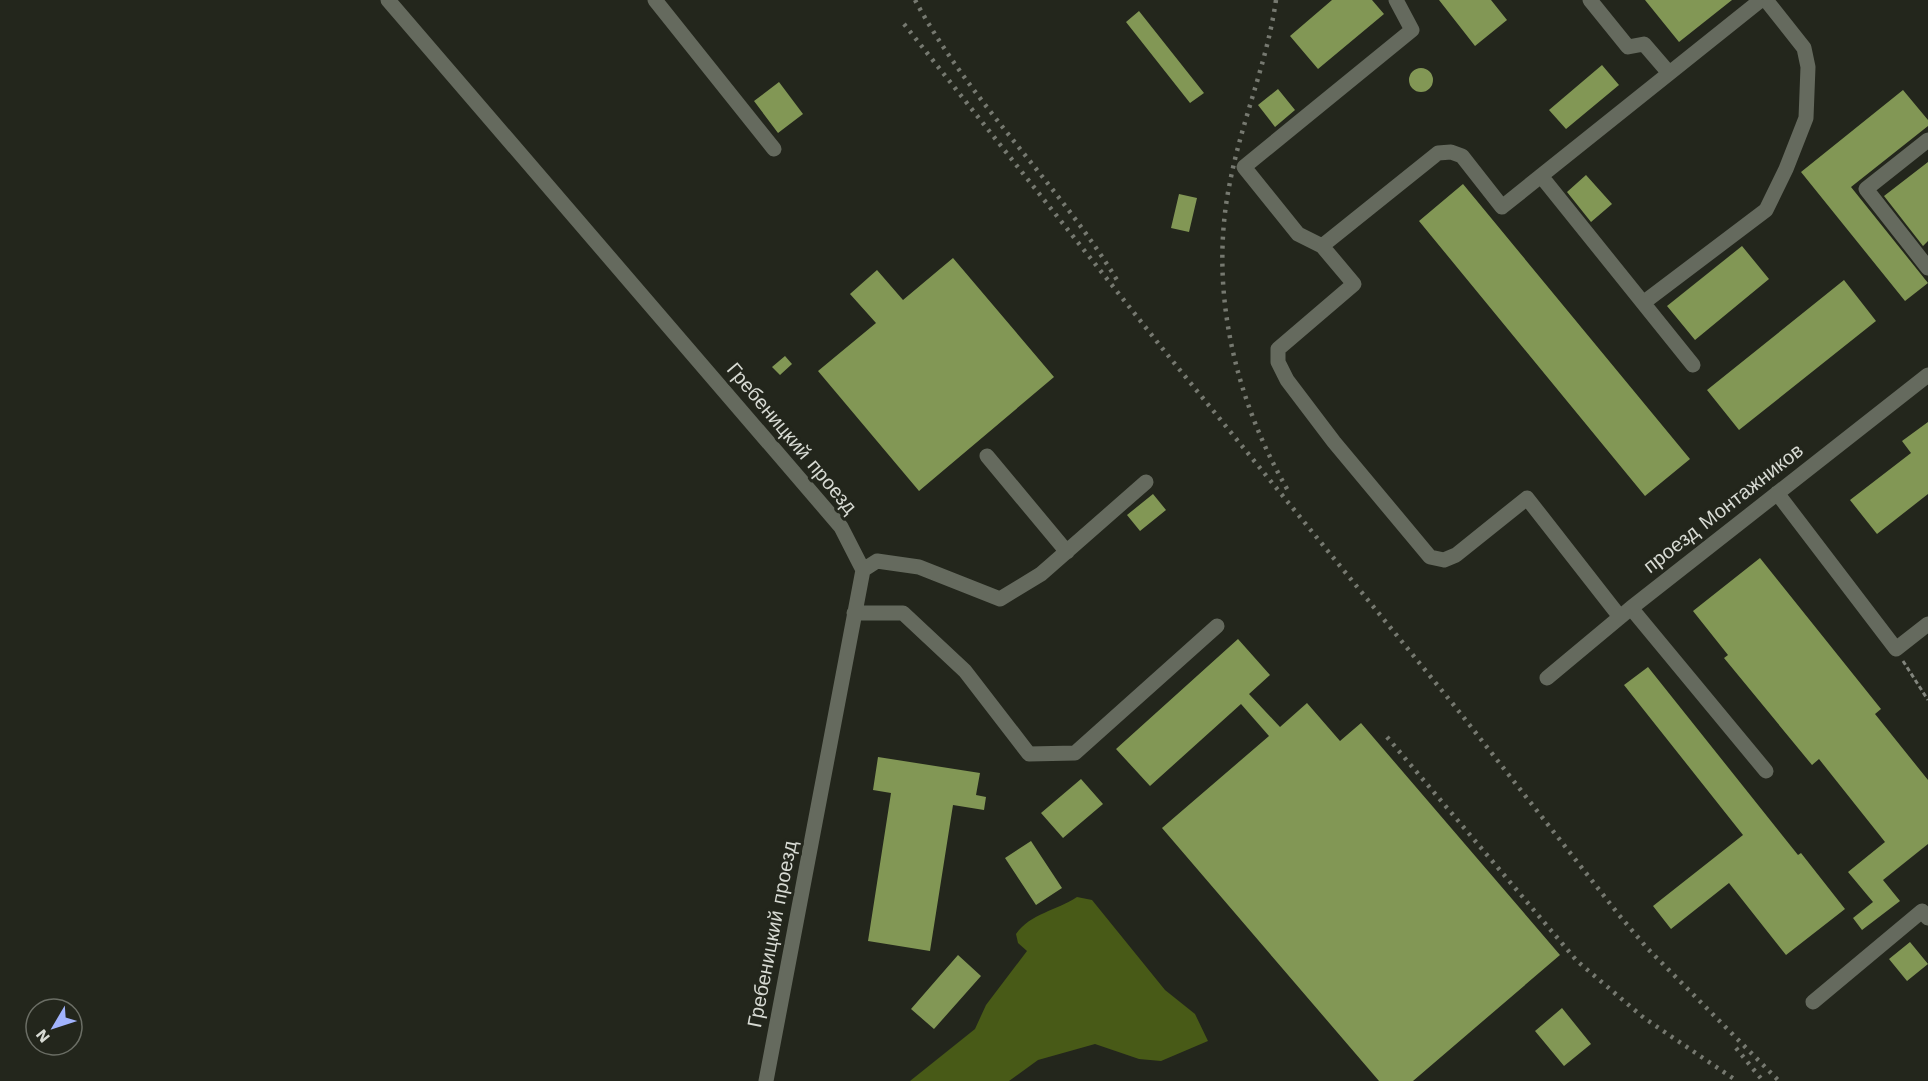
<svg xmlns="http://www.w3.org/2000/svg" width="1928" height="1081" font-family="'Work Sans',sans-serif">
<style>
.forest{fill:#485a17}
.building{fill:#829755}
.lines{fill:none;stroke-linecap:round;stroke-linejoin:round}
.path{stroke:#82857d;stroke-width:3;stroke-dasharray:4.5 3;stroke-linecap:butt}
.minor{stroke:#656a5e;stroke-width:15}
.rail{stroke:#767970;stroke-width:4.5;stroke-dasharray:3 6;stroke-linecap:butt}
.labels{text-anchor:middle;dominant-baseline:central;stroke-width:6;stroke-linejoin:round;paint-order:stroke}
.street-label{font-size:20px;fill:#d7dad3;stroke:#23261c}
</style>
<rect width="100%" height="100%" fill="#23261c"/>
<path class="forest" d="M1077 897 1092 900 1165 990 1195 1014 1208 1041 1161 1061 1139 1059 1095 1044 1038 1060 1009 1081H910L975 1029 986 1005 1027 951 1018 943 1016 934C1031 913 1056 911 1077 897Z"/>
<path class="building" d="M1332 0H1372L1384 14 1318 69 1290 36Z
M1439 0H1491L1507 20 1475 46Z
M1645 0H1732L1679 42Z
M1139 11 1204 93 1190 103 1126 22Z
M1602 65 1619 85 1566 129 1549 110Z
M1409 80a12 12 0 1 1 24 0a12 12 0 1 1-24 0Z
M779 82 803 114 778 133 754 101Z
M1278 89 1295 110 1275 127 1258 105Z
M1903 90 1928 120V126L1851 187 1928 283 1905 301 1801 172Z
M1928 162V241L1923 246 1884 196Z
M1586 175 1612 204 1591 222 1567 192Z
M1463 184 1690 459 1645 496 1419 221Z
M1179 194 1197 198 1189 232 1171 228Z
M1742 246 1769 279 1695 340 1667 306Z
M953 258 1054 377 919 491 818 371 876 323 850 294 877 270 903 300Z
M1844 280 1876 321 1739 430 1707 390Z
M785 356 792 364 780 375 772 367Z
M1928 422V494L1877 534 1850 500 1911 453 1902 441Z
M1153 494 1166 510 1140 531 1127 515Z
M1760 558 1881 709 1875 714 1928 780V844L1883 880 1900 901 1862 930 1853 918 1873 902 1848 872 1885 842 1819 759 1812 765 1724 658 1728 655 1693 611Z
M1238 639 1270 675 1249 694 1280 727 1307 703 1340 741 1361 723 1560 955 1413 1081H1379L1162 828 1269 736 1241 704 1150 786 1116 749Z
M1648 667 1798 855 1801 853 1845 909 1786 955 1729 883 1671 929 1653 906 1743 835 1624 685Z
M878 757 980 773 976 795 986 797 984 810 953 805 930 951 868 941 891 793 873 790Z
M1081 779 1103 804 1063 838 1041 813Z
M1031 841 1062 888 1036 905 1005 858Z
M1910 942 1928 964 1907 981 1889 959Z
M958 955 981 976 934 1029 911 1009Z
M1562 1008 1591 1044 1564 1066 1535 1031Z"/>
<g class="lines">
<path class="path" d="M1903 661 1928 700"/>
<path class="minor" d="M388 0 841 527 863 570 766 1081
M655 0 774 149
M1396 0 1412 30 1244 167 1298 234 1322 246 1438 153 1451 152 1462 156 1502 207 1761 0
M1590 0 1628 47 1644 44 1669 73
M1928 140 1866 189 1928 268
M1541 176 1693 365
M1322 246 1354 284 1278 349V362L1287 380 1334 442 1430 557 1444 560 1456 555 1527 498 1620 617
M1643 303 1766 210 1786 169 1806 118 1808 67 1804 48 1766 0
M987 456 1067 552
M1777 493 1896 649 1928 624
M863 570 877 561 919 567 1000 599 1041 574 1146 482
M1631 608 1766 771
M854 613H903L965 671 1029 754 1075 753 1217 626
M1547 678 1631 608 1928 375
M1813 1002 1922 911 1928 918"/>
<path class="rail" d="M915 0C970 102 1057 182 1117 280
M1276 0C1267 63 1242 120 1230 182 1208 289 1235 401 1290 494
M904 24 1166 353 1457 709 1619 915 1647 948 1779 1081
M1387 737 1577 961 1644 1018 1737 1081
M1736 1048 1763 1081"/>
</g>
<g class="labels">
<g class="street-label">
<text transform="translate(792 438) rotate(50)">Гребеницкий проезд</text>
<text transform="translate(1723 508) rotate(-38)">проезд Монтажников</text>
<text transform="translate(772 934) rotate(-79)">Гребеницкий проезд</text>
</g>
</g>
<g transform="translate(54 1027) rotate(231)"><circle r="28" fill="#23261c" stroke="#6b6e65" stroke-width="1.5"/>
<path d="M0-4.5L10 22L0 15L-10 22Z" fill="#a1b3fd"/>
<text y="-9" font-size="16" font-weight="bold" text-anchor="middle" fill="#d7dad3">N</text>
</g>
</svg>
